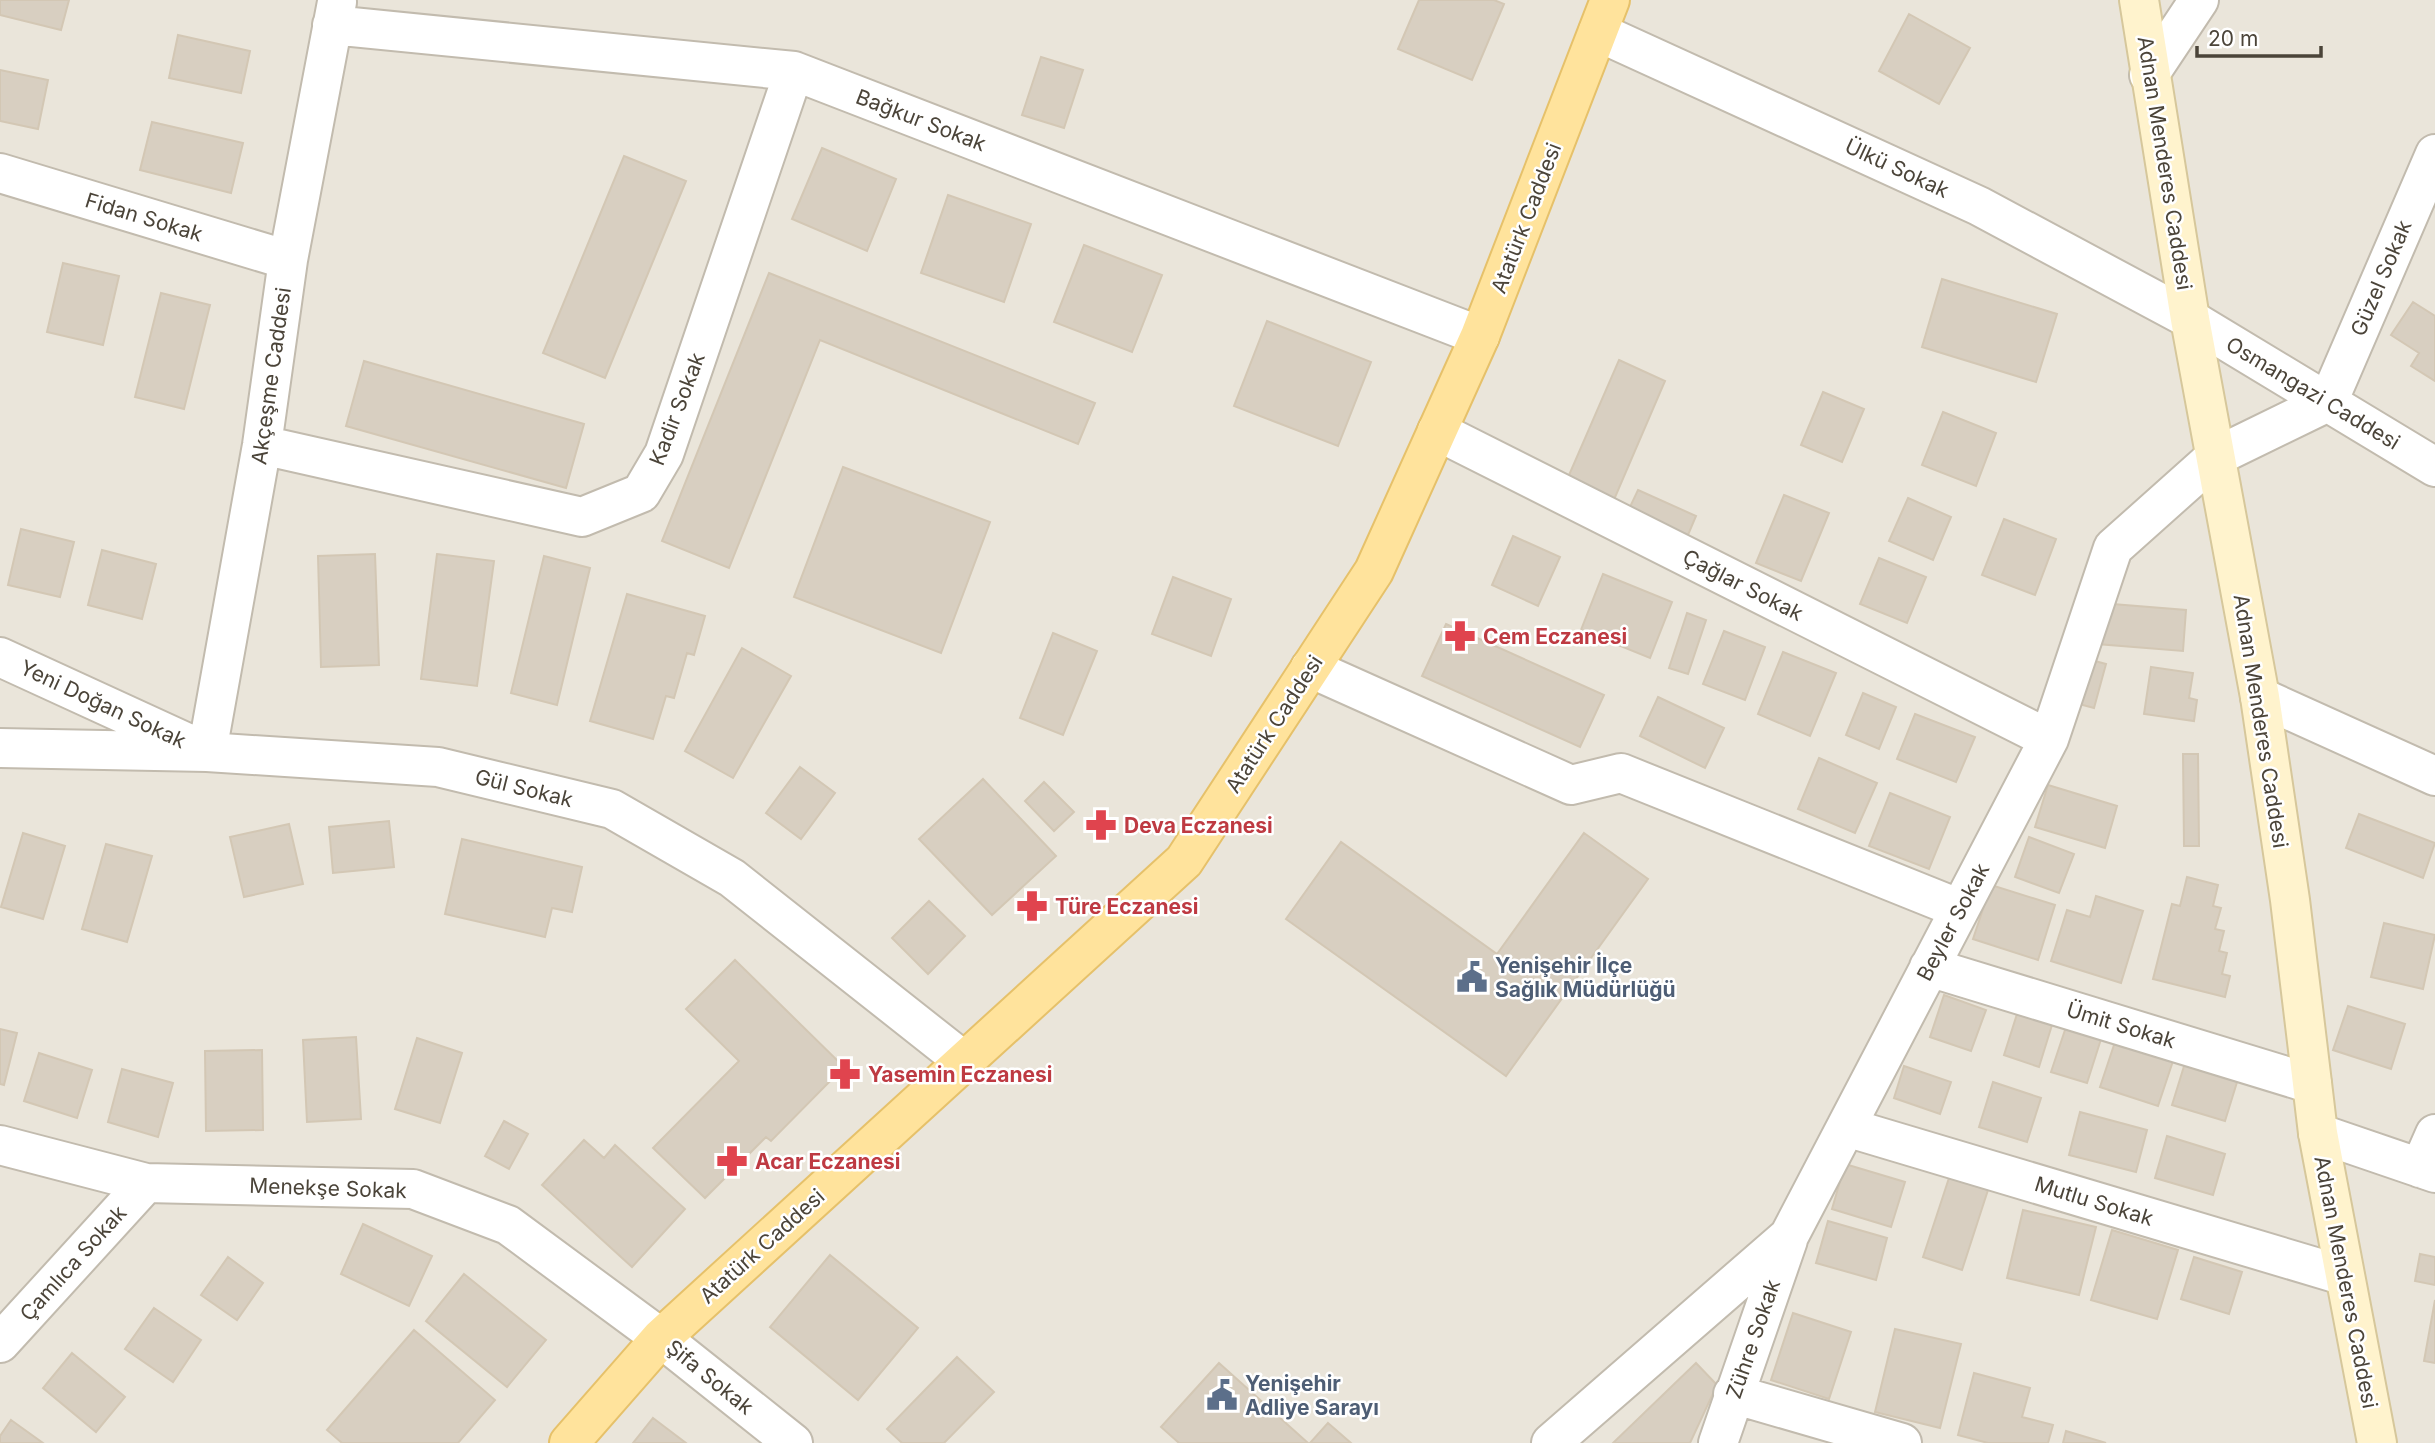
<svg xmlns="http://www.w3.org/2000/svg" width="2435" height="1443" font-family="Inter,sans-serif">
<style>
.residential{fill:#eae5da}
.building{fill:#d8cfc1;stroke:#d3c7b4;stroke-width:2}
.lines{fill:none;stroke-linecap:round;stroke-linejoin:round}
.street-casing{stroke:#c2bbae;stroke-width:42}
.secondary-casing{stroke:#d6c79b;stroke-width:42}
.primary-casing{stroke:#e6c16a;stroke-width:42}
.street{stroke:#fff;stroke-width:38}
.secondary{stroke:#fff3cd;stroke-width:38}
.primary{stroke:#ffe39c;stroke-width:38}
.labels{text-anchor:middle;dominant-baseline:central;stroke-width:5;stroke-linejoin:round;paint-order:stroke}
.street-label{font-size:21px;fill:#4b4439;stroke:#fff}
.health-label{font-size:21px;font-weight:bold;fill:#be3a42;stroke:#fff;text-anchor:start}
.service-label{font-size:21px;font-weight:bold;fill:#4e5e75;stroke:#fff;text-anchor:start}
</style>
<rect width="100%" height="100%" fill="#f6f3ec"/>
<path class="residential" d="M0 0H2435V1443H0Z"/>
<path class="building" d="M0 0H69L61 30 0 15Z
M1419 0H1494L1504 4 1472 80 1398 49Z
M1909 14 1970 48 1939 104 1879 71Z
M178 35 250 51 241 93 169 78Z
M1041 57 1083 70 1064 128 1022 115Z
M0 70 48 80 38 129 0 121Z
M152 122 243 143 231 193 140 170Z
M822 148 896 179 867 251 792 219Z
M624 156 686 181 605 378 543 353Z
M948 195 1031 224 1004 302 921 273Z
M1084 245 1162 275 1132 352 1054 322Z
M63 263 119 276 103 345 47 332Z
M769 273 1095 403 1078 444 820 340 729 568 662 541Z
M1942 279 2057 314 2036 382 1922 347Z
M161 293 210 305 184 409 135 397Z
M2413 302 2435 316V381L2411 366 2419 353 2391 335Z
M1267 321 1371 362 1338 446 1234 406Z
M1619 360 1665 381 1613 502 1566 482Z
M364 361 584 424 566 488 346 426Z
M1823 392 1864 409 1842 462 1801 445Z
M1943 412 1996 433 1976 486 1922 465Z
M843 467 990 522 941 653 794 597Z
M1638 490 1696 516 1688 535 1629 509Z
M1784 495 1829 513 1801 581 1756 563Z
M1908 498 1951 517 1933 560 1889 541Z
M2004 519 2056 539 2035 595 1982 575Z
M21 529 74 542 60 597 8 585Z
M1513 536 1560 557 1538 606 1492 585Z
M102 550 156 564 142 619 88 605Z
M375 554 379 665 321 667 318 556Z
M437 554 494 561 477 686 421 679Z
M544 556 590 568 557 705 511 693Z
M1879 558 1926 577 1907 623 1860 604Z
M1603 574 1672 602 1650 658 1581 630Z
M1173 577 1231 599 1211 656 1152 634Z
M627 594 705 616 694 655 687 653 674 698 666 696 653 739 590 721Z
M2100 603 2186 610 2183 651 2097 644Z
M1687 613 1706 620 1688 674 1669 668Z
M1446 624 1604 695 1580 747 1422 676Z
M1724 631 1765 647 1745 700 1703 684Z
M1053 633 1097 651 1063 735 1020 718Z
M742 648 791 676 733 778 685 751Z
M1783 652 1836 673 1810 736 1758 714Z
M2080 657 2106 664 2094 708 2068 701Z
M2151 667 2193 673 2189 698 2197 700 2194 721 2144 714Z
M1863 693 1896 707 1879 749 1846 735Z
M1658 697 1724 728 1705 768 1640 736Z
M1915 714 1975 737 1956 782 1897 759Z
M2183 754H2198L2199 846H2184Z
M1819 758 1877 783 1855 833 1798 809Z
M800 767 835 793 801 839 766 813Z
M983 779 1056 856 992 915 919 839Z
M1044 782 1074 812 1054 831 1025 801Z
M2048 785 2117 806 2105 848 2035 827Z
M1890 793 1950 817 1929 869 1869 846Z
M2359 814 2435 843 2423 878 2346 848Z
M389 821 394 867 333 873 329 827Z
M289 824 303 884 244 897 230 837Z
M23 833 65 846 43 919 1 907Z
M1584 833 1648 879 1506 1076 1286 919 1341 842 1497 954Z
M2029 837 2074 854 2059 893 2015 877Z
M462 839 582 867 572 912 552 908 545 937 445 914Z
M106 844 152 856 127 942 82 929Z
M2187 877 2218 885 2213 906 2221 908 2215 929 2224 931 2219 951 2227 953 2222 974 2230 976 2225 997 2153 979 2172 904 2180 906Z
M1991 885 2055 905 2038 960 1973 939Z
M2096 896 2143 911 2121 983 2051 961 2067 910 2090 917Z
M929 901 965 936 928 974 892 938Z
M2384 923 2435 935 2423 989 2371 977Z
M735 960 844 1067 771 1141 766 1137 705 1198 653 1148 739 1061 686 1009Z
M1944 995 1986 1010 1971 1051 1930 1037Z
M2348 1006 2405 1024 2391 1069 2333 1050Z
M2017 1014 2052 1025 2039 1067 2004 1055Z
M2067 1024 2102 1036 2087 1083 2051 1072Z
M0 1029 17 1033 4 1085 0 1084Z
M356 1037 361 1119 307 1122 303 1040Z
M417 1038 462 1053 440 1123 395 1109Z
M2116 1039 2174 1058 2158 1106 2100 1087Z
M262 1050 263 1130 206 1131 205 1051Z
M39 1053 92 1070 77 1118 24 1101Z
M2185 1063 2238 1079 2225 1121 2172 1105Z
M1904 1066 1951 1082 1940 1114 1894 1098Z
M122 1069 173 1083 158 1137 108 1122Z
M1993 1082 2041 1098 2027 1142 1979 1127Z
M2080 1112 2147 1130 2136 1172 2069 1155Z
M504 1121 528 1134 509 1169 485 1156Z
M2167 1136 2225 1154 2213 1195 2155 1178Z
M584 1140 604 1158 615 1145 685 1209 632 1267 542 1185Z
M1845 1164 1905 1182 1891 1227 1832 1209Z
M1949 1178 1988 1190 1962 1270 1923 1257Z
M2023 1210 2096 1227 2079 1295 2007 1278Z
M1828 1221 1887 1238 1876 1280 1816 1263Z
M363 1224 432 1256 409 1306 341 1274Z
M2112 1230 2178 1250 2157 1319 2091 1300Z
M2420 1254 2435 1257V1285L2415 1281Z
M830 1255 918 1328 858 1400 770 1327Z
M228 1257 263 1283 237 1320 201 1295Z
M2194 1257 2242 1272 2229 1314 2181 1299Z
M464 1274 546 1340 507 1387 426 1321Z
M2435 1300V1363L2424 1361Z
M154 1308 201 1340 173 1382 125 1349Z
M1793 1313 1851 1332 1829 1399 1771 1380Z
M1895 1329 1961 1344 1940 1428 1875 1412Z
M414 1330 495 1400 458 1443H342L327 1430Z
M72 1353 125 1397 96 1432 43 1388Z
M957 1357 994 1392 944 1443H902L887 1429Z
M1219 1363 1308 1443H1179L1161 1427Z
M1696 1363 1717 1385 1690 1443H1613Z
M1974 1373 2030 1388 2022 1417 2053 1425 2048 1443H1988L1958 1435Z
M653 1418 686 1443H633Z
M11 1420 43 1443H0V1436Z
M1328 1423 1351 1443H1310Z
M2066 1431 2106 1443H2063Z"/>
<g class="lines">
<defs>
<path id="street" d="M332 25 794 71 1480 336
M1598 32 1979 206 2190 319 2435 467
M2149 75 2199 0
M0 173 288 260
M1437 431 2049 739
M262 445 582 517 641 493 664 454 794 71
M0 657 207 752 262 445 288 260 337 2
M1310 668 1571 785 1621 773 1960 909
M2260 697 2435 776
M0 748 207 752 438 767 612 809 732 878 965 1062
M1929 967 2312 1084
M1846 1127 2342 1275
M2318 1133 2435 1173
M0 1145 146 1183 413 1189 508 1225 661 1338 793 1443
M2420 1168 2435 1134
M0 1343 146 1183
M1733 1394 1902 1443
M1551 1443 1789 1236 2049 739 2113 548 2215 457 2328 402 2435 154
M1718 1443 1788 1240"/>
<path id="secondary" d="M2139 0 2190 319 2260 697 2290 900 2318 1133 2377 1443"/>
<path id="primary" d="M569 1443 661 1338 1184 861 1374 571 1480 336 1610 0"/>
</defs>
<use href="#street" class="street-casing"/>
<use href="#secondary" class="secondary-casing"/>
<use href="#primary" class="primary-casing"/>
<use href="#street" class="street"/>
<use href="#secondary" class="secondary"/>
<use href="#primary" class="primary"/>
</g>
<defs>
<symbol id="pharmacy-bare" viewBox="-9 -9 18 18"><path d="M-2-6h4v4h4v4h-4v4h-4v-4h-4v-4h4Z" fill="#e0444e" stroke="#fff" stroke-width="2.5" paint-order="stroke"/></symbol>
<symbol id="civic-bare" viewBox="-9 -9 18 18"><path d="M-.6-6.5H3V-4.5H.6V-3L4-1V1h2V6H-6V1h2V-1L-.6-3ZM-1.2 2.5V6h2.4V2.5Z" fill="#5c6f8a" stroke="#fff" stroke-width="2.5" paint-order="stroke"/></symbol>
</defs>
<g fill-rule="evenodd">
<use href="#pharmacy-bare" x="1438" y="614" width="44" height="44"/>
<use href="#pharmacy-bare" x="1079" y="803" width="44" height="44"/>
<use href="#pharmacy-bare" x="1010" y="884" width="44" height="44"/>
<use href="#civic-bare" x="1450" y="955" width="44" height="44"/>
<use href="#pharmacy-bare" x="823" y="1052" width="44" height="44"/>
<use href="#pharmacy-bare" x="710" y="1139" width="44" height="44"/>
<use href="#civic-bare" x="1200" y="1373" width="44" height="44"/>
</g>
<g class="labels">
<g class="street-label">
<text transform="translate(921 120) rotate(21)">Bağkur Sokak</text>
<text transform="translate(2165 163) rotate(81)">Adnan Menderes Caddesi</text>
<text transform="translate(1897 168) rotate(25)">Ülkü Sokak</text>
<text transform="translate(144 217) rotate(17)">Fidan Sokak</text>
<text transform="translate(1526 218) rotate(-69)">Atatürk Caddesi</text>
<text transform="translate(2381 278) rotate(-67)">Güzel Sokak</text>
<text transform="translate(271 376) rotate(-82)">Akçeşme Caddesi</text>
<text transform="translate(2313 393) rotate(31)">Osmangazi Caddesi</text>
<text transform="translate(677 409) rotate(-69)">Kadir Sokak</text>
<text transform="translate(1743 585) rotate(27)">Çağlar Sokak</text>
<text transform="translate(103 704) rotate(25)">Yeni Doğan Sokak</text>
<text transform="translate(2261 721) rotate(81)">Adnan Menderes Caddesi</text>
<text transform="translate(1274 724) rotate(-57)">Atatürk Caddesi</text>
<text transform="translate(524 788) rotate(14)">Gül Sokak</text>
<text transform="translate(1953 922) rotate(-62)">Beyler Sokak</text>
<text transform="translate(2121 1025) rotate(17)">Ümit Sokak</text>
<text transform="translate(328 1188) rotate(2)">Menekşe Sokak</text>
<text transform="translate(2094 1201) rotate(17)">Mutlu Sokak</text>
<text transform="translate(762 1246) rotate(-42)">Atatürk Caddesi</text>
<text transform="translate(73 1263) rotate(-48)">Çamlıca Sokak</text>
<text transform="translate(2346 1282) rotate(79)">Adnan Menderes Caddesi</text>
<text transform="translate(1753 1339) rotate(-71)">Zühre Sokak</text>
<text transform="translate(710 1377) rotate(39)">Şifa Sokak</text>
</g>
<g class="health-label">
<text x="1483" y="636">Cem Eczanesi</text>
<text x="1124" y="825">Deva Eczanesi</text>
<text x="1055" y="906">Türe Eczanesi</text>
<text x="868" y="1074">Yasemin Eczanesi</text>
<text x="755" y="1161">Acar Eczanesi</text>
</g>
<g class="service-label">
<text x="1495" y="965">Yenişehir İlçe<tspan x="1495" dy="24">Sağlık Müdürlüğü</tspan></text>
<text x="1245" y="1383">Yenişehir<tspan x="1245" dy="24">Adliye Sarayı</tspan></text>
</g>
</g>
<path d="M2197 46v10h124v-10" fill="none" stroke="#4b4439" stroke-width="3.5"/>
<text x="2208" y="46" font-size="21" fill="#4b4439" stroke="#ffffff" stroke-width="5" paint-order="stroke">20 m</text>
</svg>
